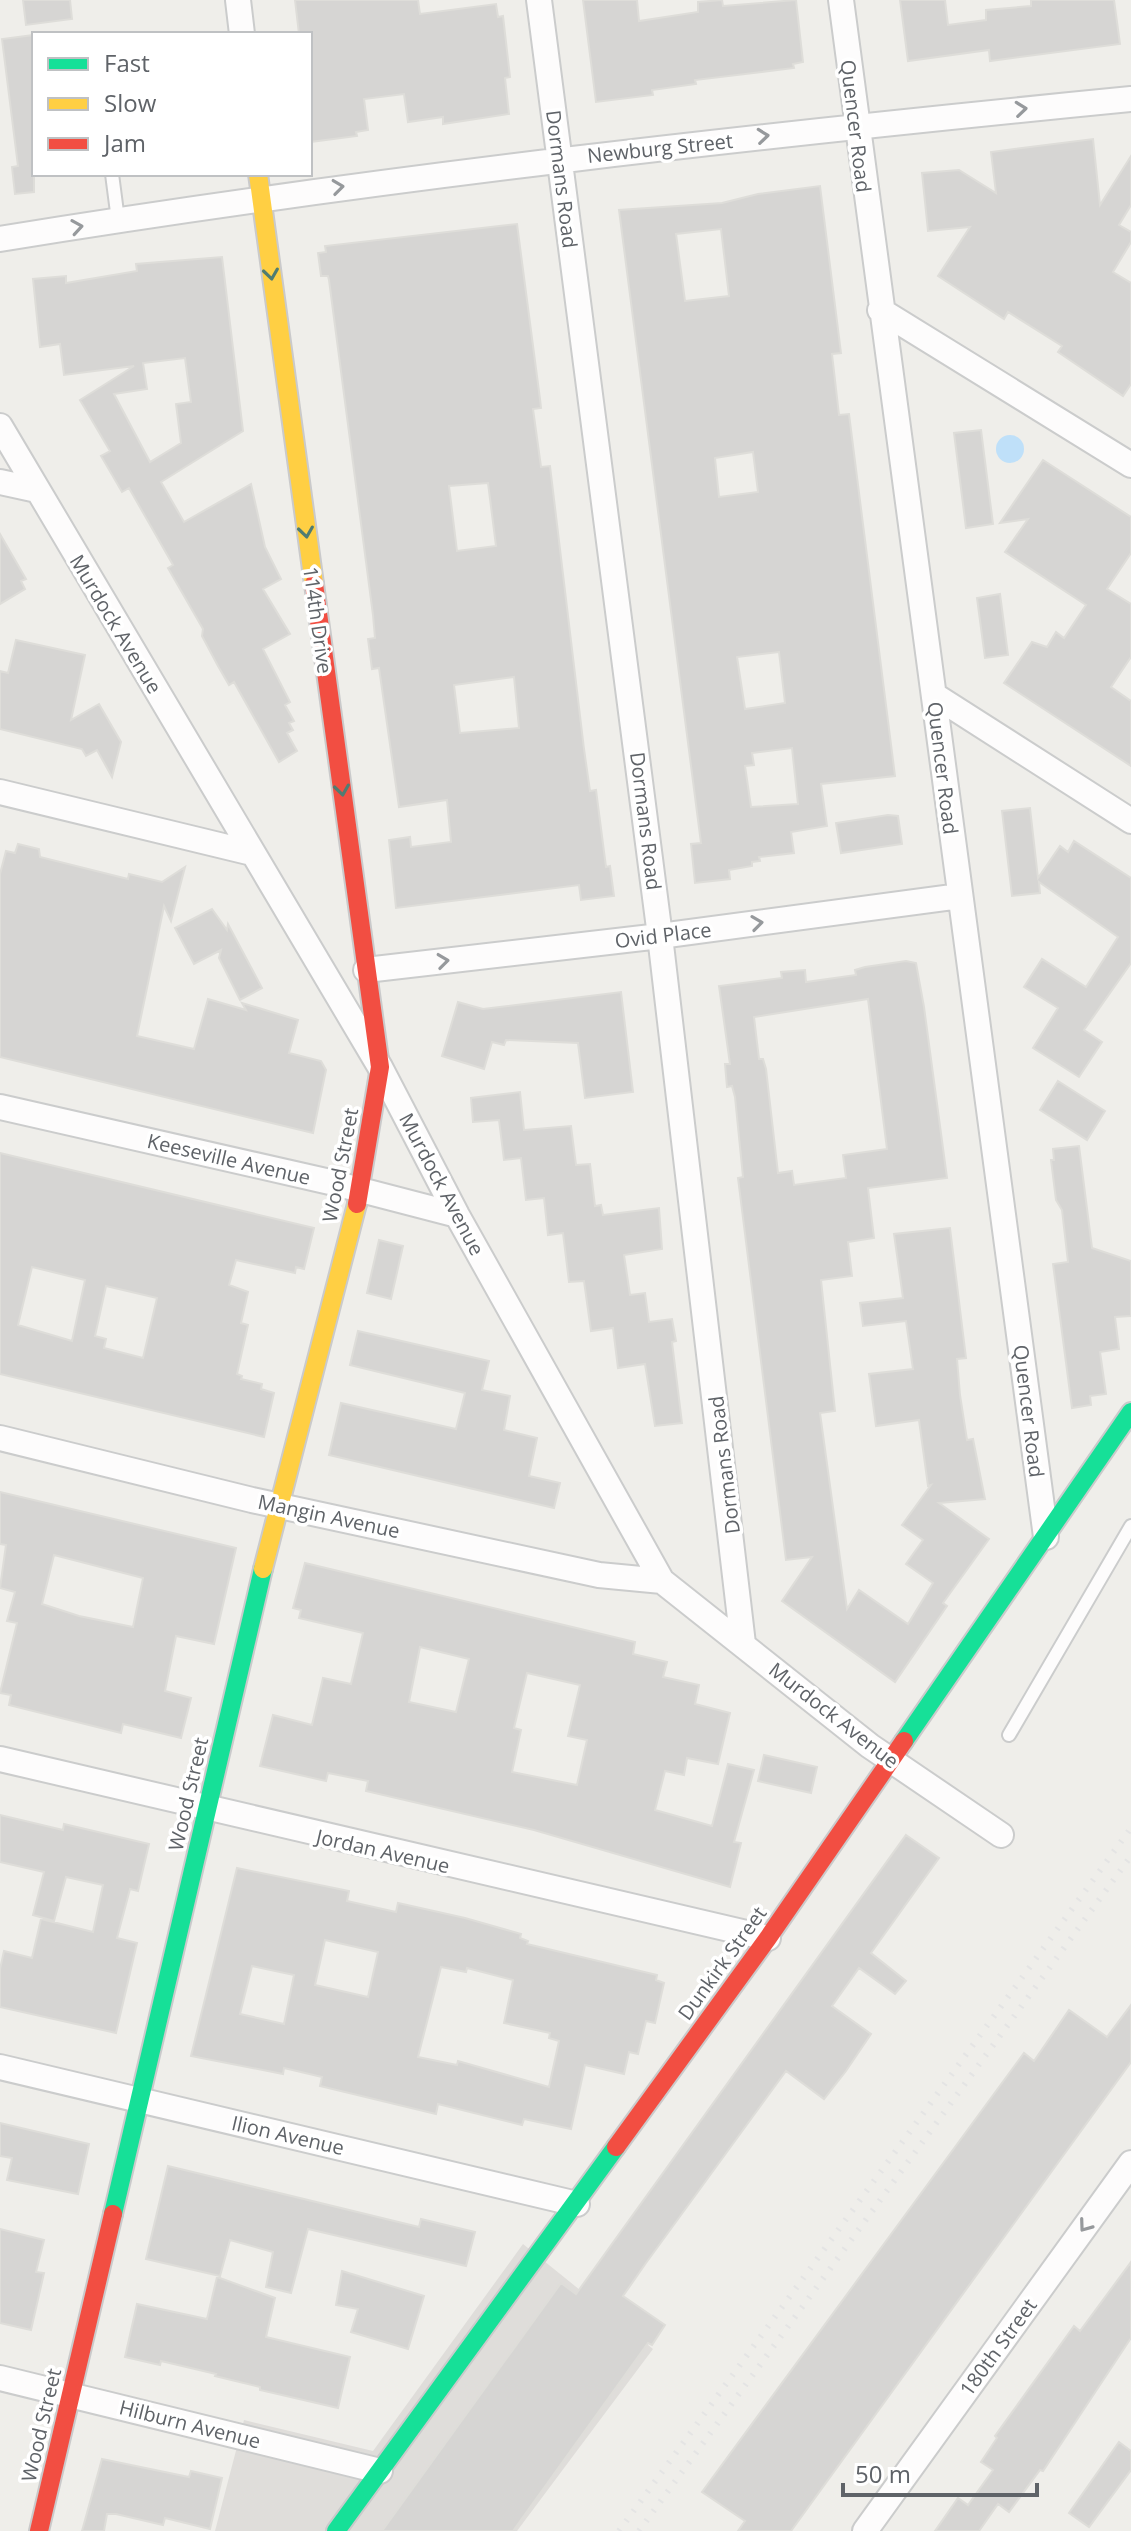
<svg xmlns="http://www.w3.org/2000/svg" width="1131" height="2531" font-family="'Open Sans',sans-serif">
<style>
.industrial{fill:#dfddda}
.water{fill:#bfe0f9}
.building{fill:#d6d5d3;stroke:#deddd9;stroke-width:2;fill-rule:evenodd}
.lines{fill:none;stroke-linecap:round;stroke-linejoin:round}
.lane-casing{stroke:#cbcccc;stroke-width:16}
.street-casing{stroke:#cbcccc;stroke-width:28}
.fast-casing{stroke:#cacacb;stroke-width:22}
.slow-casing{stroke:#cacacb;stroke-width:22}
.jam-casing{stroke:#cacacb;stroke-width:22}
.lane{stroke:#fdfcfc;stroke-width:12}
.street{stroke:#fdfcfc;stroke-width:24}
.fast{stroke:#16e098;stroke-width:18}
.slow{stroke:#ffcf43;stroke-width:18}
.jam{stroke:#f24e42;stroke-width:18}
.rail{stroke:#e4e4e4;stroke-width:6;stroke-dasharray:2 10;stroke-linecap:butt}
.oneway{stroke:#96999c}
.oneway2{stroke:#507c72}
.labels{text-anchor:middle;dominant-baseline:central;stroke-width:7;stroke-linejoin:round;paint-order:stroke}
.street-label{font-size:20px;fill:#5f6368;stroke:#fff}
</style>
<rect width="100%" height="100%" fill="#efeeea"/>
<path class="industrial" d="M523 2244 653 2349 517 2531H215L244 2420 373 2451Z"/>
<path class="water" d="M996 449a14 14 0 1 1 28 0a14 14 0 1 1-28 0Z"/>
<path class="building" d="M23 0H70L72 19 26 25Z
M295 0H418L420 14 496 4 498 17 503 16 510 77 505 78 509 114 443 124V117L408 122 404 94 364 99 368 130 356 132 357 136 310 142V34H299Z
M583 0H637L639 21 698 12V2L722 0 723 6 796 0 803 62 793 64 794 68 695 80 696 84 652 90 653 95 596 102Z
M900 0H945L948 25 986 20V10L1031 6V0H1114L1120 44 990 61 989 50 908 61Z
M34 35V192L15 194 12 167 18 166 2 39Z
M1093 139 1100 205 1131 156V205L1119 225 1131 232V242L1113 272 1131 283V384L1123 396 1058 352 1062 346 1008 312 1004 319 938 276 970 227 928 231 922 173 959 170 996 193 991 152Z
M820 186 841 353 832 354 839 415 849 414 895 776 821 784 827 826 791 832 794 853 759 857 760 861 752 862V866L729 870 730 879 695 883 691 844 701 843 619 210 722 203 758 194ZM721 229 729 296 685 301 676 234ZM753 452 758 492 719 497 715 458ZM779 652 785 703 745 709 737 657ZM792 748 798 804 751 807 745 766 754 765 752 753Z
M517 224 540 399 541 408 533 409 541 467 550 466 584 749 590 791 596 790 606 867 610 866 614 896 581 900 579 885 396 908 389 840 410 837 411 847 451 842 447 800 399 807 379 668 372 669 368 639 375 638 373 615 329 280 328 276H321L318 253 326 252 325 246ZM488 483 496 546 457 551 449 486ZM514 677 519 728 460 733 454 685Z
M222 257 243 431 161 482 184 522 251 484 265 547 281 579 263 589 290 634 263 649 290 702 285 705 294 721 289 723 293 730 287 733 297 751 279 762 234 682 229 685 218 666 202 636 203 629 168 568 173 565 129 488 122 492 101 456 110 451 80 400 134 366 64 375 60 344 40 347 33 279 66 276V283L137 271 136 264ZM185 358 191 402 176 404 181 443 150 462 114 394 147 389 143 363Z
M981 430 993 524 966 528 954 433Z
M1043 460 1131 517V553L1107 589 1131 604V657L1111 687 1131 701V766L1004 683 1032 642 1047 647 1056 632 1064 638 1086 605 1005 552 1028 519 1000 523Z
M0 534 26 579 21 581 25 589 0 604Z
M1000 594 1008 655 985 658 977 598Z
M16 640 85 655 71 720 99 704 121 742 112 777 97 750 86 756 82 749 0 729V671L8 673Z
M1030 808 1038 878 1060 846 1068 852 1074 841 1131 878V963L1084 1030 1102 1042 1079 1077 1033 1048 1058 1008 1024 987 1042 959 1086 987 1118 937 1039 882 1040 893 1012 896 1002 811Z
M888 815 898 816 902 844 841 853 836 823Z
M18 844 39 849 40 857 128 879 129 874 162 882 185 867 171 921 164 906 137 1036 194 1049 208 999 246 1010 242 1003 298 1020 289 1053 321 1061 326 1070 313 1133 0 1057V874L6 851 15 853Z
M212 909 227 930 228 924 262 988 240 1000 219 958 221 950 194 964 175 928Z
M906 961 916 963 924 1007 947 1178 868 1188 874 1238 848 1242 852 1276 821 1280 835 1411 820 1413 847 1609 859 1590 908 1624 933 1583 906 1564 923 1540 902 1525 931 1485 928 1486 919 1420 876 1426 869 1374 913 1369 906 1321 863 1326 860 1303 903 1298 894 1234 950 1228 966 1358 957 1359 960 1395 967 1440 973 1439 985 1499 939 1503 989 1539 943 1603 947 1606 895 1682 782 1601 812 1557 786 1560 738 1178 743 1177 735 1097 732 1086 727 1087 725 1064H730L719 986 782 978 781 972 805 970 806 982 856 975 855 970 865 967ZM868 999 887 1149 843 1155 846 1178 794 1185 792 1171 778 1173 766 1069 763 1059H759L754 1017Z
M621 992 633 1092 585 1098 578 1043 506 1040 504 1045 492 1042 484 1069 442 1056 458 1002 483 1009Z
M1058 1081 1105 1111 1087 1140 1040 1110Z
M520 1092 524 1130 571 1126 576 1165 590 1164 595 1206 601 1205 603 1215 659 1208 662 1249 624 1255 630 1295 645 1293 649 1322 672 1319 676 1341 672 1342 682 1423 655 1426 645 1364 618 1368 613 1328 591 1331 584 1281 569 1282 563 1233 548 1235 544 1198 526 1200 521 1158 504 1160 499 1120 473 1122 471 1098Z
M1079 1146 1092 1248 1131 1261V1316L1115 1317 1119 1349 1100 1352 1106 1394 1090 1396 1091 1405 1072 1408 1053 1264 1068 1262 1062 1210 1056 1200 1051 1160H1054L1053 1149Z
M0 1153 314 1228 304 1269 296 1267 295 1273 236 1260 229 1285 248 1292 241 1323 248 1325 237 1374 242 1376 241 1379 262 1384 261 1389 274 1393 264 1437 0 1374ZM32 1267 85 1280 72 1341 18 1325ZM106 1286 157 1298 143 1358 104 1348 106 1339 95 1336Z
M379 1240 403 1246 391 1299 367 1293Z
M358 1331 489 1361 482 1390 510 1396 504 1430 537 1438 529 1476 560 1483 554 1508 329 1455 341 1403 456 1429 465 1393 350 1365Z
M0 1492 236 1548 214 1644 176 1636 165 1691 191 1698 181 1738 123 1724 121 1733 9 1705 11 1695 0 1693 17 1623 7 1621 15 1592 0 1588 6 1545 0 1544ZM54 1555 143 1578 133 1627 79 1616 42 1604Z
M305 1563 635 1642 633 1654 667 1662 663 1677 699 1685 695 1704 730 1713 718 1764 687 1758 684 1775 665 1771 655 1810 712 1826 728 1764 754 1770 734 1842 741 1843 730 1887 534 1830 366 1791 368 1781 328 1773 326 1781 260 1766 273 1715 312 1725 323 1678 351 1684 363 1633 299 1618 301 1610 293 1608ZM420 1647 469 1659 456 1712 409 1702ZM527 1673 580 1685 568 1736 587 1740 577 1785 512 1772 521 1730 514 1728Z
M764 1755 817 1767 811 1793 758 1781Z
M0 1815 63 1830 64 1824 149 1844 138 1891 130 1889 117 1938 137 1943 116 2033 0 2007V1969L4 1951 32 1958 41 1919 93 1932 103 1885 66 1877 54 1921 33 1915 44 1872 0 1862Z
M906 1835 939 1858 871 1953 906 1981 895 1994 859 1968 832 2006 871 2034 846 2071 824 2099 786 2071 646 2263 623 2296 665 2325 652 2345 648 2343 513 2531H382L561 2283 576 2294Z
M237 1868 349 1891 347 1901 396 1912 398 1903 465 1918 521 1934 520 1938 528 1941 527 1944 657 1975 656 1980 664 1983 655 2023 646 2021 638 2054 629 2052 624 2074 585 2065 571 2129 524 2119 522 2125 438 2104 436 2114 320 2086 322 2077 284 2068 283 2074 191 2056ZM325 1940 378 1952 368 1997 315 1985ZM252 1966 294 1975 284 2024 240 2014ZM441 1967 466 1972 467 1968 513 1980 504 2023 550 2033 549 2038 559 2041 549 2087 458 2061 457 2065 418 2057Z
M1131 2005V2062L791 2531H738L745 2521 702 2492 1024 2053 1034 2061 1069 2010 1107 2037Z
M0 2123 89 2144 78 2194 7 2180 12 2158 0 2156Z
M168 2166 419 2227 421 2219 475 2232 466 2266 308 2229 291 2293 266 2287 273 2252 230 2240 220 2276 146 2259Z
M0 2229 44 2240 36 2272 44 2273 31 2330 0 2323Z
M1131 2262V2338L1043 2471 1040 2470 1009 2512 998 2504 979 2531H935L958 2498 968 2505 993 2470 981 2462 997 2438 995 2436 1074 2326 1080 2331Z
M342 2271 424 2296 408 2349 351 2332 358 2309 336 2305Z
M217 2277 275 2298 266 2337 350 2357 338 2408 260 2390V2387L215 2376 216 2374 161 2361 160 2365 125 2357 137 2304 207 2319Z
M1119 2442 1131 2451V2470L1089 2527 1069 2513Z
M102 2459 189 2477 191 2471 222 2478 210 2529 165 2518 163 2525 116 2514H107L104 2531H82Z"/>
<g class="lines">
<defs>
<path id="lane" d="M112 174 118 220
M1009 1735 1131 1526"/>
<path id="street" d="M238 0 242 34
M539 0 660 936 743 1644
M841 0 1046 1537
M0 239C375 178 753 136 1131 99
M880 310 1131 465
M0 426 380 1067 457 1215 662 1581 870 1746 1001 1835
M0 482 37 490
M934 695 1131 821
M0 792 252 853
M366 970 660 936 960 896
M0 1107 330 1182 457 1215
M0 1438 252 1500 599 1575 662 1581
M0 1759 768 1938
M0 2067 577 2204
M0 2378 380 2471
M865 2531 1131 2163"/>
<path id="fast" d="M904 1741 1131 1412
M113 2214 263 1569
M336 2531 616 2147"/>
<path id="slow" d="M258 174 314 584
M263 1569 357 1204"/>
<path id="jam" d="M314 584 380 1067 357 1204
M616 2147 768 1938 904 1741
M39 2531 113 2214"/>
</defs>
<use href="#lane" class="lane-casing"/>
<use href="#street" class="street-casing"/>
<use href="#fast" class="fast-casing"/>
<use href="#slow" class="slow-casing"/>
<use href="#jam" class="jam-casing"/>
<use href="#lane" class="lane"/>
<use href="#street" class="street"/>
<use href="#fast" class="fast"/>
<use href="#slow" class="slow"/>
<use href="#jam" class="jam"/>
<path class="rail" d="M619 2531 1131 1828
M639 2531 1131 1856"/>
</g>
<defs><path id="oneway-chevron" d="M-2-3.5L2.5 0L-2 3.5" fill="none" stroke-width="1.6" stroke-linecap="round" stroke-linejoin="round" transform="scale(2)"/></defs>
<g class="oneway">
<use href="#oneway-chevron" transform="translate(1021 109) rotate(-6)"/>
<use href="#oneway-chevron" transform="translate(763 136) rotate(-6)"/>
<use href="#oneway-chevron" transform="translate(338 187) rotate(-7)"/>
<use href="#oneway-chevron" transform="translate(77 227) rotate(-9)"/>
<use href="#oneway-chevron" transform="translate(757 923) rotate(-8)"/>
<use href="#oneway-chevron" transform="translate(443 961) rotate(-7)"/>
<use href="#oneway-chevron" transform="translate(1085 2226) rotate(126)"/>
</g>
<g class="oneway2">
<use href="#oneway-chevron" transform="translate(271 274) rotate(82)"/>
<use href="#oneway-chevron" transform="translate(306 532) rotate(82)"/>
<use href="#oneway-chevron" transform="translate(342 790) rotate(82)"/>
</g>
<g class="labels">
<g class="street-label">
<text transform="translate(856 126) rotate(83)">Quencer Road</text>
<text transform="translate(660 148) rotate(-6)">Newburg Street</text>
<text transform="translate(562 179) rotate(83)">Dormans Road</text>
<text transform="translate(318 620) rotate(82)">114th Drive</text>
<text transform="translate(116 624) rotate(59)">Murdock Avenue</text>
<text transform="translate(943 768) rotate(83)">Quencer Road</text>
<text transform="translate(646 821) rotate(83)">Dormans Road</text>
<text transform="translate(663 935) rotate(-7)">Ovid Place</text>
<text transform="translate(229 1159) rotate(13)">Keeseville Avenue</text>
<text transform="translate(340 1165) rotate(-79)">Wood Street</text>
<text transform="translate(442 1184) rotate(62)">Murdock Avenue</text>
<text transform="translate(1029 1411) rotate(83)">Quencer Road</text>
<text transform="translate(724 1465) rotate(-97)">Dormans Road</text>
<text transform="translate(329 1516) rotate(12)">Mangin Avenue</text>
<text transform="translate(834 1715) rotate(38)">Murdock Avenue</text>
<text transform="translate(188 1794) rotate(-77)">Wood Street</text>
<text transform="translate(383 1851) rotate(13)">Jordan Avenue</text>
<text transform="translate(722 1963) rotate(-54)">Dunkirk Street</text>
<text transform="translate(288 2135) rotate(13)">Ilion Avenue</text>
<text transform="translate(998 2347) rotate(-54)">180th Street</text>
<text transform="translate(190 2424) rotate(14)">Hilburn Avenue</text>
<text transform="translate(41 2425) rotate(-77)">Wood Street</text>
</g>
</g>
<rect x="32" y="32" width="280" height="144" fill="#ffffff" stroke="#bfc1c3" stroke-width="2"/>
<rect x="48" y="58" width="40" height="12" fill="#16e098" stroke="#bfc1c3" stroke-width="2"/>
<text x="104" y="72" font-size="24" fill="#5f6368">Fast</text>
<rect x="48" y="98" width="40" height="12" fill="#ffcf43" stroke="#bfc1c3" stroke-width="2"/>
<text x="104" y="112" font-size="24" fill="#5f6368">Slow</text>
<rect x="48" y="138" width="40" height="12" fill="#f24e42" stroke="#bfc1c3" stroke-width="2"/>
<text x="104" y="152" font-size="24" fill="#5f6368">Jam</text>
<path d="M843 2483v12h194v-12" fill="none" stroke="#5f6368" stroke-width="4"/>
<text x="855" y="2483" font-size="24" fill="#5f6368" stroke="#ffffff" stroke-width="6" paint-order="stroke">50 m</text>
</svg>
